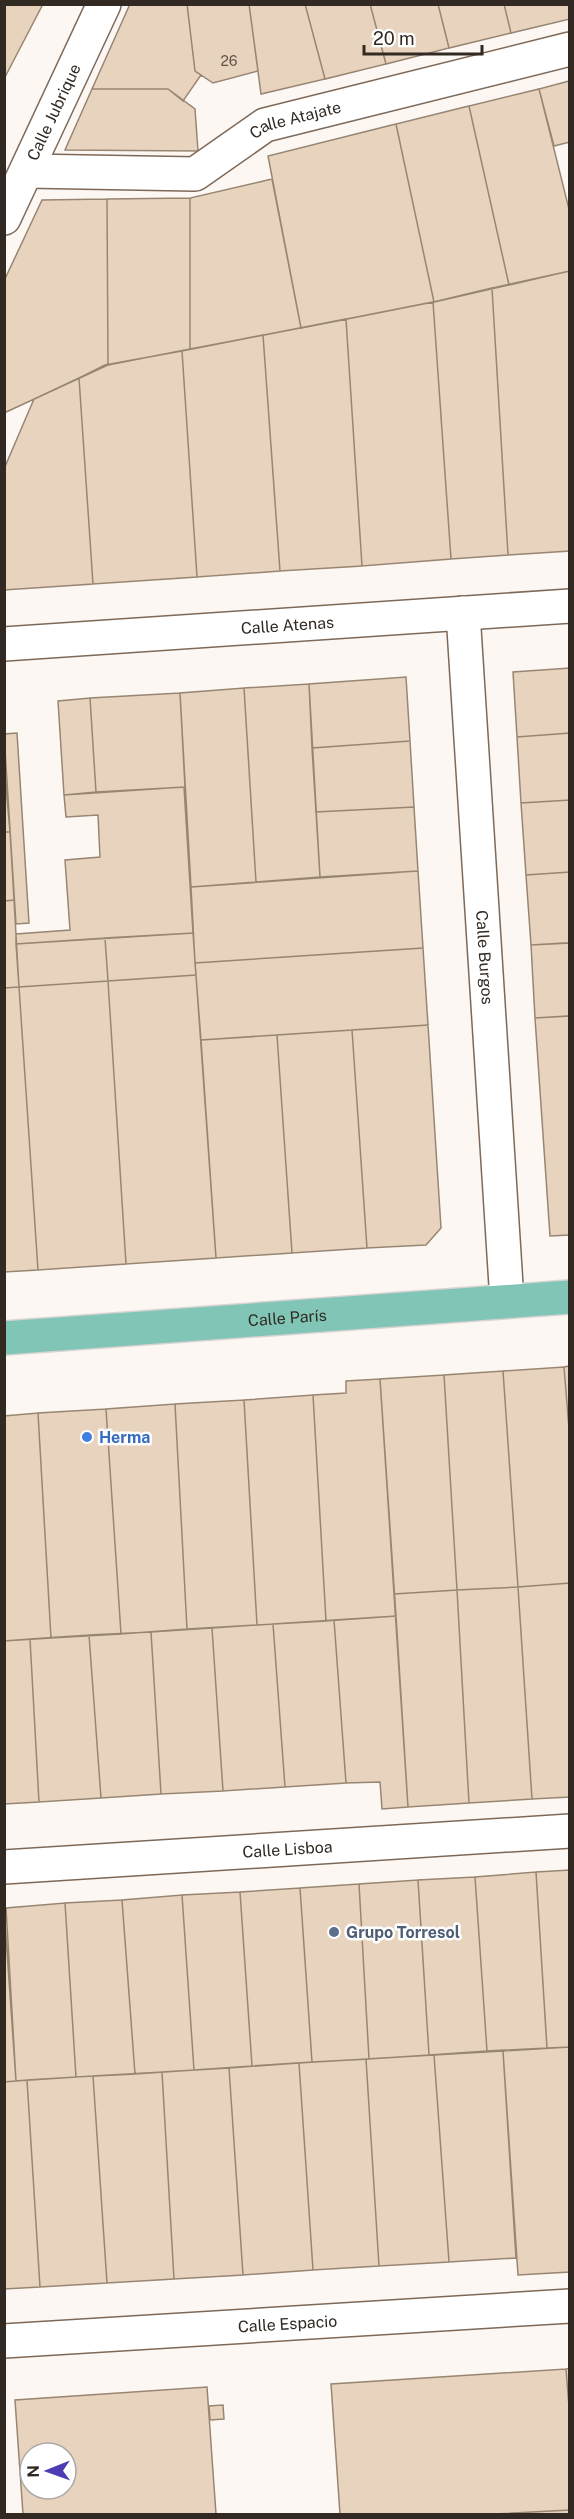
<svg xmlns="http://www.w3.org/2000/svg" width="574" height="2519" font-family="'Public Sans',sans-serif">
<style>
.building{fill:#e8d4be;stroke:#988672;stroke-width:1.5;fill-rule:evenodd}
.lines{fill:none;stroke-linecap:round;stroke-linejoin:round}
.minor-casing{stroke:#7e6958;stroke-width:36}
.major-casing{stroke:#d6d4d3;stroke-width:36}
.minor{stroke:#fff;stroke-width:33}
.major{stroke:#80c5b6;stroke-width:33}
.shop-dot{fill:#3f7fe0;stroke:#fff;stroke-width:2}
.service-dot{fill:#5c6f8a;stroke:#fff;stroke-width:2}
.labels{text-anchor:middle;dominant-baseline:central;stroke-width:5;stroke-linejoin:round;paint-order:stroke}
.number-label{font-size:14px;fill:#605449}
.street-label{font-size:16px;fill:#322922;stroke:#fff}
.shop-label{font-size:16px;font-weight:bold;fill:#366cbe;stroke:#fff;text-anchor:start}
.service-label{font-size:16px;font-weight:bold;fill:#4e5e75;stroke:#fff;text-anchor:start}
</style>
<rect width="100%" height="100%" fill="#fcf7f3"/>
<path class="building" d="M4 4H43L4 79Z
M130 4H187L195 71 201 75 183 101 168 89H92Z
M187 4H249L258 71 213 83 195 71Z
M249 4H305L325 79 261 94Z
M305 4H370L386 64 325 79Z
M370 4H438L449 48 386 64Z
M438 4H504L511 33 449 48Z
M504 4H570V19L511 33Z
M569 81 570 142 554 146 539 89Z
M92 89H168L195 109 198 151 65 150Z
M539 89 570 213V271L509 285 469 106Z
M469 106 509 285 434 302 396 124Z
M396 124 434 302 301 328 268 156Z
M272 179 301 328 190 349V198Z
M190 198V349L108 365 107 199Z
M107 199 108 365 4 413V281L42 200Z
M570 271V551L508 555 492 288Z
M492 288 508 555 451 559 433 302Z
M433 302 451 559 362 566 346 319Z
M346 319 362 566 280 571 263 335Z
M263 335 280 571 197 577 182 351Z
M182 351 197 577 93 584 79 378 105 365Z
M79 378 93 584 4 590V469L34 399Z
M570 668V733L517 737 513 672Z
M406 677 410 741 312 748 309 684Z
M309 684 320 877 256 882 244 688Z
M244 688 256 882 191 887 180 693Z
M180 693 185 787 96 792 90 698Z
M90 698 96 792 64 795 58 701Z
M17 733 29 923 16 924 4 734Z
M570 733V800L521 803 517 737Z
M410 741 414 807 316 812 312 748Z
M4 765 10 832H4Z
M184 787 193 933 16 944V934L70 930 65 860 100 857 98 815 66 817 64 795Z
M570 800V872L526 875 521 803Z
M414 807 418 871 320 877 316 812Z
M4 832H10L14 900 4 901Z
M418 871 423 948 195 963 191 887Z
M570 872V943L531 945 526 875Z
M14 900 19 987 4 988V901Z
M193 933 196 975 108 981 105 938Z
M105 938 108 981 19 987 16 944Z
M564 943H570V1016L535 1018 531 945Z
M423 948 428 1025 201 1040 195 963Z
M196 975 216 1258 126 1264 108 981Z
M108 981 126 1264 38 1270 19 987Z
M19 987 38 1270 4 1272V988Z
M567 1016H570V1235L550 1236 535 1018Z
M428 1025 441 1228 426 1245 367 1248 352 1030Z
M352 1030 367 1248 292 1253 277 1035Z
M277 1035 292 1253 216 1258 201 1040Z
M570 1366V1441L564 1367Z
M564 1367 570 1441V1583L518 1587 503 1371Z
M503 1371 518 1587 457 1590 444 1375Z
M444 1375 457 1590 394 1594 380 1379Z
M380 1379 396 1616 326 1621 313 1395 346 1393V1381Z
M313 1395 326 1621 257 1625 244 1400Z
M244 1400 257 1625 187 1629 175 1404Z
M175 1404 187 1629 121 1634 106 1409Z
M106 1409 121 1634 51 1638 38 1413Z
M38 1413 51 1638 4 1641V1416Z
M570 1583V1797L532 1799 518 1587Z
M518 1587 532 1799 469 1803 457 1590Z
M457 1590 469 1803 408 1807 394 1594Z
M396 1616 408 1807 382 1809 380 1782 346 1783 334 1620Z
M334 1620 346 1783 285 1787 273 1624Z
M273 1624 285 1787 223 1791 212 1628Z
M212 1628 223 1791 161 1794 151 1632Z
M151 1632 161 1794 101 1798 89 1635Z
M89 1635 101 1798 39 1802 30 1639Z
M30 1639 39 1802 4 1804V1641Z
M570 1870V2047L547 2048 536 1872Z
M536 1872 547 2048 487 2051 475 1877Z
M475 1877 487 2051 429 2055 418 1880Z
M418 1880 429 2055 369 2059 359 1884Z
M359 1884 369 2059 312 2062 300 1888Z
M300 1888 312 2062 252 2066 240 1892Z
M240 1892 252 2066 194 2070 182 1895Z
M182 1895 194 2070 135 2074 122 1900Z
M122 1900 135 2074 76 2077 65 1903Z
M65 1903 76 2077 16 2081 6 1908Z
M4 1908 16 2081 4 2082Z
M570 2047V2272L518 2275 503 2051Z
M503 2051 516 2258 449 2262 434 2055Z
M434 2055 449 2262 379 2266 366 2059Z
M366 2059 379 2266 313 2270 299 2063Z
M299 2063 313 2270 243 2275 229 2068Z
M229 2068 243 2275 174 2279 162 2072Z
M162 2072 174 2279 107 2283 93 2076Z
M93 2076 107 2283 40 2287 27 2080Z
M27 2080 40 2287 4 2289V2082Z
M570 2368V2419L566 2369Z
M566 2369 570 2419V2510L495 2514H340L331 2384Z
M207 2387 216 2514H23L15 2400ZM30 2453H66V2489H30Z
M223 2405 224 2419 210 2420 209 2406Z
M570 2510V2514H495Z"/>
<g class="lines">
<defs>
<g id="minor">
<path id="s1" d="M27 171 195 174 265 125 570 49"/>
<path id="s2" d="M4 218 104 4"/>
<path id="s3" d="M463 613 507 1301"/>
<path id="s4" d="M4 644 570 606"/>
<path id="s5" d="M4 1867 570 1831"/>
<path id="s6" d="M4 2341 570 2306"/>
</g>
<g id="major">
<path id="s7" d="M4 1338 570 1297"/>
</g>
</defs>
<use href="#minor" class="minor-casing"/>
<use href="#major" class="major-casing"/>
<use href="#minor" class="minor"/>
<use href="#major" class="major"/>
</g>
<circle class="shop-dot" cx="87" cy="1437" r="6"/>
<circle class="service-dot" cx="334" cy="1932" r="6"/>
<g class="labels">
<g class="number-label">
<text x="229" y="61">26</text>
</g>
<g class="street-label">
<text stroke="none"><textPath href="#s2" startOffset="117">Calle Jubrique</textPath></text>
<text stroke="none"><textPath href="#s1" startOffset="284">Calle Atajate</textPath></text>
<text stroke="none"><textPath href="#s4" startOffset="284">Calle Atenas</textPath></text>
<text stroke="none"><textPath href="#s3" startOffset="345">Calle Burgos</textPath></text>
<text stroke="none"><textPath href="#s7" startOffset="284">Calle París</textPath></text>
<text stroke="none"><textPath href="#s5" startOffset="284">Calle Lisboa</textPath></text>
<text stroke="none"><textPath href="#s6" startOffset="284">Calle Espacio</textPath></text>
</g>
<g class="shop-label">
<text x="99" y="1437">Herma</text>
</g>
<g class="service-label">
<text x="346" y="1932">Grupo Torresol</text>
</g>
</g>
<rect width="574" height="2519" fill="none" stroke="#322922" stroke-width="12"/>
<g transform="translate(48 2471) rotate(269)"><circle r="28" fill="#ffffff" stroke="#ada9a7" stroke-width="1.5"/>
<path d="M0-4.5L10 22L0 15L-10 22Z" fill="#4d3db4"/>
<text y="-9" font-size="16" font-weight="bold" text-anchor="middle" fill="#322922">N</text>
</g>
<path d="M364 45v9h118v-9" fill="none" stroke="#322922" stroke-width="3"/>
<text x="373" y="45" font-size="18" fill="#322922" stroke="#ffffff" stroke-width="4.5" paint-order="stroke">20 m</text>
</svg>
